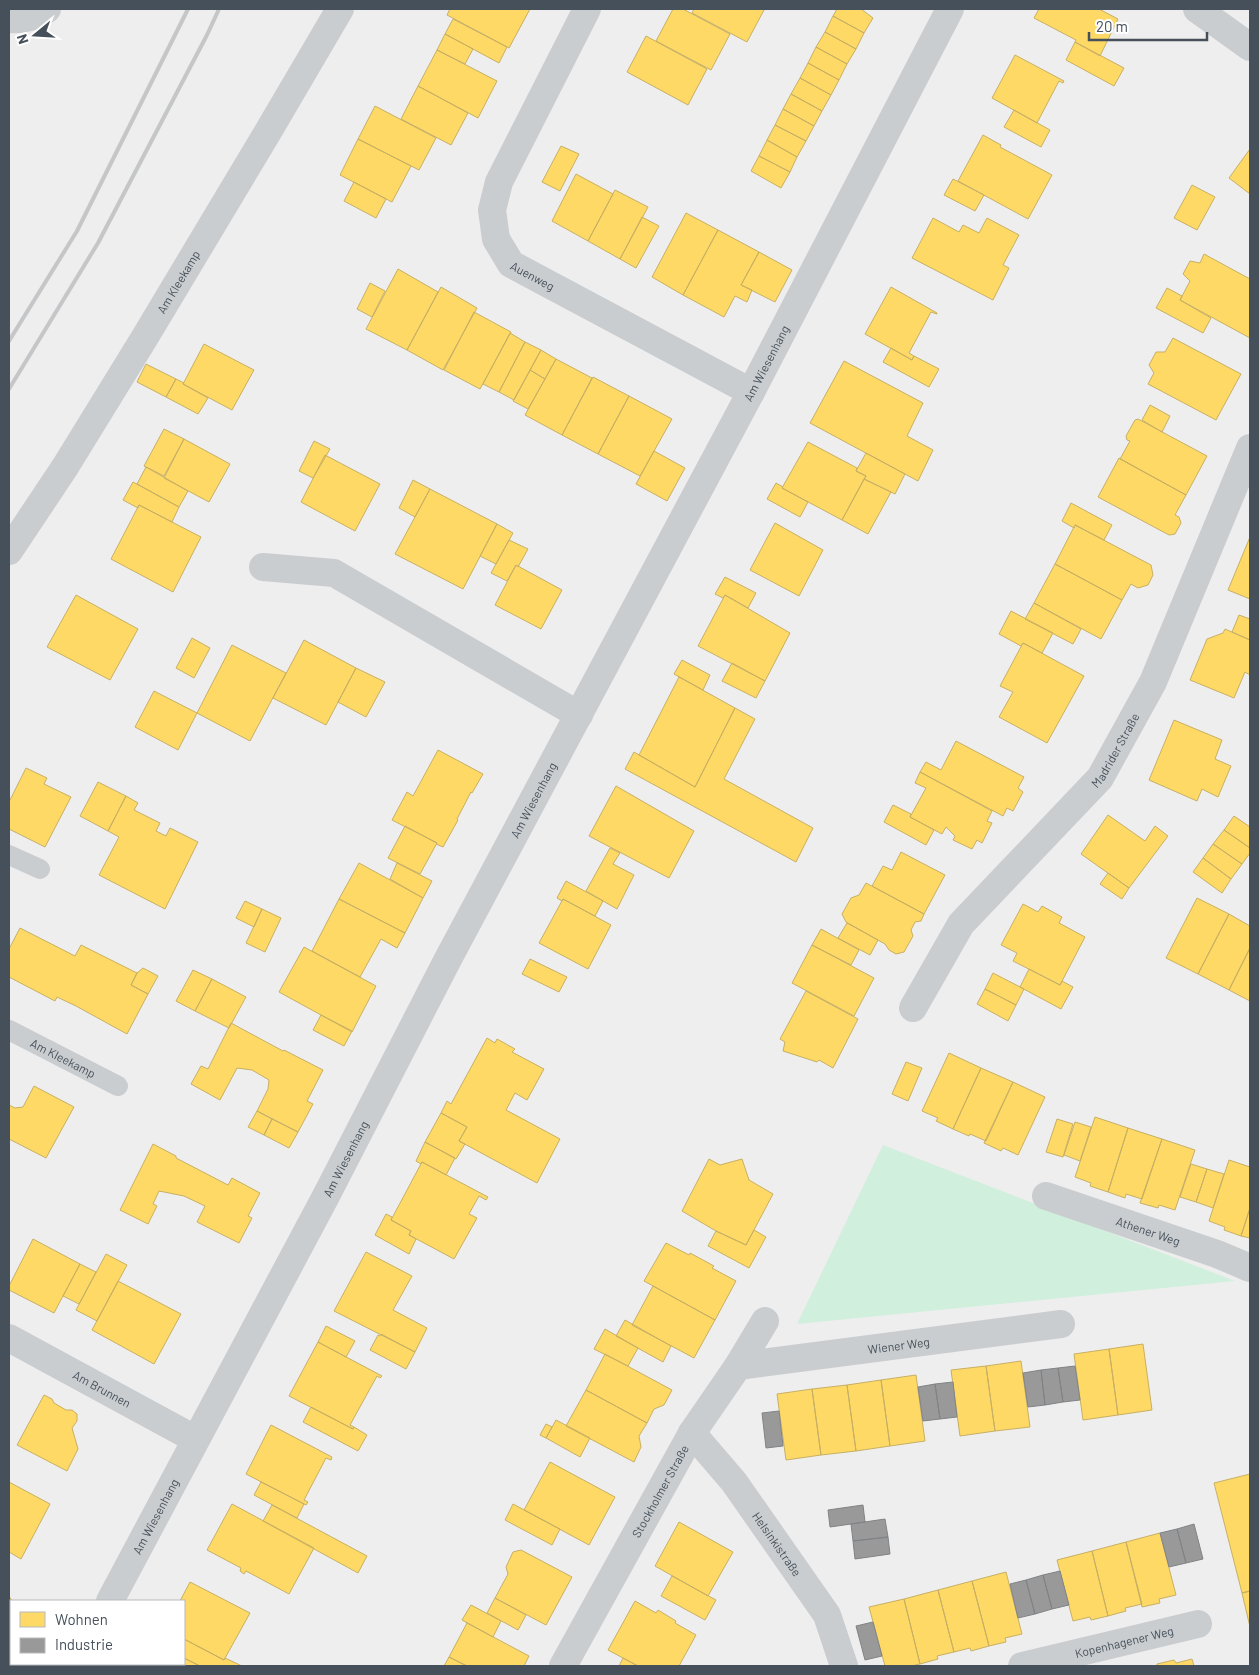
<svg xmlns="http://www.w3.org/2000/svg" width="1259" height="1675" font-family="Barlow,sans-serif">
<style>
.green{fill:#d1efdd}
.homes{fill:#ffd966;stroke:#c7b063}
.industry{fill:#999;stroke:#808386}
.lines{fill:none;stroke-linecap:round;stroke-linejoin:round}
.service{stroke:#cacdcf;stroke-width:20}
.minor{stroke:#cacdcf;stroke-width:28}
.rail{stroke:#c4c6c8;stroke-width:4}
.labels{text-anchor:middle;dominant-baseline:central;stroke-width:5;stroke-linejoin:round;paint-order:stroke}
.street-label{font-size:12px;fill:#45505b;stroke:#fff}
</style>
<rect width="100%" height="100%" fill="#efeeee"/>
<path class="green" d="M883 1145 1235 1281 797 1324Z"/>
<path class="homes" d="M450 9H530L509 48 447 15Z
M673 9H683L730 34 711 70 656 41Z
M694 9H761L764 10 747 42 692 13Z
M837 9H861L873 18 864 33 833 16Z
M1039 9H1099L1118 19 1100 56 1075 42 1076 40 1034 18Z
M833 16 864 33 856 49 825 32Z
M453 19 507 47 499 63 445 34Z
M825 32 856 49 847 64 816 47Z
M445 34 473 49 465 64 437 50Z
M646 36 707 69 688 105 627 72Z
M1075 42 1124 68 1114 86 1066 60Z
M816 47 847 64 839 80 808 63Z
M437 50 497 81 478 118 418 86Z
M1015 55 1064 81 1063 83 1059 81 1037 123 992 98Z
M808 63 839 80 831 95 800 78Z
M800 78 831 95 822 111 791 94Z
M418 86 468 113 451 145 401 119Z
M791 94 822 111 814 126 783 109Z
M375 106 436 138 419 170 358 139Z
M783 109 814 126 806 141 775 125Z
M1014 110 1050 130 1041 147 1004 127Z
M775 125 806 141 797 157 767 140Z
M983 135 1001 145 1000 147 1052 175 1028 219 958 181Z
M358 139 411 166 392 202 340 175Z
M767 140 797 157 790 172 759 156Z
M561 146 579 154 560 191 542 182Z
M1250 149V194L1229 178Z
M759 156 790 172 781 188 751 171Z
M576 174 613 194 588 241 552 221Z
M953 179 984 195 975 211 944 195Z
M354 182 386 199 376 218 344 201Z
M1192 185 1215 197 1197 230 1174 218Z
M615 190 648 207 620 259 588 241Z
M686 213 718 230 683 295 652 277Z
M642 217 659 226 636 268 620 259Z
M933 218 959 232 963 225 979 233 987 218 1019 235 1003 265 1009 268 993 300 912 258Z
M718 230 759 252 741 285 752 290 747 302 735 296 724 317 683 295Z
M759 252 792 270 775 302 741 285Z
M1204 254 1250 279V338L1180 300 1190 281 1183 274 1190 261 1200 263Z
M398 269 438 292 407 350 366 329Z
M370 283 385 291 372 317 357 309Z
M441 287 477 308 443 370 407 350Z
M891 287 937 313V314L931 312 909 353 914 356 912 360 865 334Z
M1167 288 1182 296 1180 300 1211 318 1203 333 1156 308Z
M474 312 511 332 480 389 444 370Z
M510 333 525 342 499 392 483 384Z
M1173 338 1241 374 1216 420 1148 384 1154 373 1149 365 1156 352H1165Z
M525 342 541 350 514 400 499 392Z
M204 344 254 370 232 410 183 384Z
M891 348 912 360 914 356 939 369 929 387 883 362Z
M541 350 556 359 545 379 530 370Z
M556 359 592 378 562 435 525 415Z
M844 361 923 403 907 436 933 450 918 481 810 423Z
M146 364 176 379 166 397 137 382Z
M530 370 545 379 528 409 513 401Z
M593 377 629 396 598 454 562 435Z
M176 379 184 383 183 384 208 398 198 414 166 397Z
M629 396 672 419 640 476 598 454Z
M1150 405 1170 416 1162 432 1142 420Z
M1138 419 1207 456 1186 495 1120 459 1130 441 1127 440 1126 436 1135 420Z
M164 429 184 439 164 476 144 466Z
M184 439 230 464 209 502 164 478Z
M314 441 330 449 313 478 299 471Z
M808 442 857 468 856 471 866 476 842 520 782 488Z
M654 451 685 468 667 501 636 484Z
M866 453 905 474 895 494 864 479 866 476 856 471Z
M325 455 380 484 355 531 301 502Z
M1119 458 1186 495 1175 515 1179 517 1181 523 1175 534 1169 535 1098 497Z
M146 467 188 491 179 507 137 484Z
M864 479 891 492 868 534 842 520Z
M413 480 430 489 415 517 399 508Z
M133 482 179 507 172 522 139 505 138 508 123 500Z
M776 483 783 487 782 488 808 502 800 517 767 499Z
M430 489 497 524 463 589 395 554Z
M1071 503 1112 525 1104 540 1075 525 1074 528 1062 521Z
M139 505 201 537 173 592 111 559Z
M775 523 823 550 799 596 750 570Z
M497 524 513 533 496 564 480 556Z
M1075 525 1151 565 1153 575 1148 585 1138 588 1131 584 1122 600 1055 564Z
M1250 537V599L1228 590Z
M509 540 528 549 518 567 516 565 507 581 491 573Z
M1055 564 1122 600 1101 639 1034 603Z
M516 565 562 590 541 629 495 605Z
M725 577 756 593 748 608 725 595 723 598 715 594Z
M76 595 138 629 110 680 47 647Z
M725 595 790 633 765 681 698 646Z
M1034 603 1081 629 1073 644 1025 619Z
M1011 611 1053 633 1042 653 1023 643 1021 646 999 634Z
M1239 615 1250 619V640L1232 632Z
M1225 629 1250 640V675L1245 672 1234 698 1190 680 1207 639 1223 633Z
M192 638 210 648 194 678 176 668Z
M304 640 356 668 326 725 273 698Z
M1023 643 1084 676 1047 743 999 717 1013 692 1000 686Z
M232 645 286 673 250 741 197 713Z
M682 660 710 675 703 690 674 674Z
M732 663 765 681 756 698 722 681Z
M356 668 385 682 366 717 338 702Z
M679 677 735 708 695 787 639 755Z
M154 691 197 713 178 750 135 727Z
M735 708 755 719 724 779 813 828 796 862 625 769 634 752 695 787Z
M1174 720 1222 740 1215 759 1231 766 1218 797 1202 789 1197 801 1149 780Z
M956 741 1024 777 1018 788 1023 792 1013 811 1007 808 1003 816 920 772 926 762 941 770Z
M438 750 483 774 472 793 471 792 457 819 458 820 443 847 436 844 437 843 392 820 407 792 413 796Z
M26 768 47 778 44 784 71 797 45 847 9 829V802Z
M920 772 992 811 987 821 992 823 982 843 977 840 972 849 953 840 955 836 946 827 942 834 910 817 926 788 915 783Z
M98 782 126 796 108 831 80 816Z
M616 786 694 831 669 878 589 836Z
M126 796 138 803 134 810 160 823 156 831 166 836 170 828 198 842 165 909 99 875 119 837 108 831Z
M893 805 911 814 910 817 934 830 926 845 884 822Z
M1108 815 1145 841 1155 826 1168 836 1129 888 1081 854Z
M1234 816 1250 827V848L1224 830Z
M405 826 437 843 420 874 388 858Z
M1224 830 1250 848V853L1242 864 1213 844Z
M1213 844 1242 864 1231 879 1203 858Z
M610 848 620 853 613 864 634 875 617 909 586 891Z
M901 852 945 875 924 914 872 886 883 866 892 870Z
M1203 858 1231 879 1222 893 1193 872Z
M359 863 423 898 405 933 339 899Z
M397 863 432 881 423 898 390 879Z
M1108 873 1129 888 1122 899 1100 884Z
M566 881 603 901 595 916 563 899 562 901 557 898Z
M866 883 924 914 921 921 915 922 911 930 913 936 904 952 896 954 889 950 885 944 846 922 842 914 851 898 859 895Z
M1197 898 1229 914 1198 974 1166 958Z
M339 899 405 933 397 948 381 939 360 977 312 951Z
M563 899 611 925 588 969 539 943Z
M245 901 262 909 254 927 236 918Z
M1023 904 1038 912 1042 906 1062 917 1059 923 1085 937 1060 985 1013 961 1017 953 1001 945Z
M262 909 281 918 265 952 246 943Z
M1229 914 1250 926V948L1229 990 1198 974Z
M847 923 878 940 870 955 838 938Z
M20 928 75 956 81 945 137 973 131 985 148 994 127 1034 76 1006 57 997 55 1001 9 977V949Z
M821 929 859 950 851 965 812 945Z
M812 945 874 978 854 1016 792 983Z
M304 947 376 986 352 1032 279 992Z
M1250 948V1001L1229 990Z
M530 959 567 977 559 992 522 974Z
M143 968 158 976 148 994 131 985 137 973Z
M1029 969 1060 985 1062 981 1073 987 1061 1009 1020 987Z
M193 970 212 979 195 1011 176 1001Z
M993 973 1024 989 1016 1005 985 989Z
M212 979 246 997 229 1028 195 1011Z
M985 989 1016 1005 1008 1021 977 1004Z
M806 991 858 1019 833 1068 819 1060 817 1062 783 1051 785 1042 780 1039Z
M321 1015 352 1031 344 1046 313 1030Z
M231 1023 283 1051 284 1050 323 1070 307 1101 313 1104 298 1132 257 1111 268 1089 269 1080 252 1070 237 1068 220 1100 191 1084 201 1066 208 1069Z
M487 1038 495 1043 497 1039 515 1049 512 1052 544 1069 527 1100 515 1093 506 1110 560 1139 537 1183 459 1141 467 1127 441 1113 447 1101 451 1104Z
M949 1053 981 1068 953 1129 936 1121 938 1118 922 1111Z
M906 1062 922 1068 908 1101 892 1094Z
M981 1068 1013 1082 986 1141 970 1134 969 1136 953 1129Z
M1013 1082 1045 1097 1018 1155 1003 1148 1001 1151 984 1143Z
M34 1086 74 1107 46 1158 9 1139V1105L15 1108 23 1107Z
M257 1111 272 1119 264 1135 248 1127Z
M441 1113 467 1127 459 1141 465 1144 456 1159 425 1142Z
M1095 1117 1128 1128 1108 1192 1090 1186 1091 1183 1075 1177Z
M272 1119 298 1132 289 1148 264 1135Z
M1057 1119 1073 1124 1063 1157 1046 1152Z
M1075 1122 1091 1127 1080 1161 1064 1155Z
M1128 1128 1162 1139 1142 1199 1126 1194 1125 1198 1108 1192Z
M1162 1139 1195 1150 1175 1210 1159 1205 1158 1208 1140 1203Z
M425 1142 455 1158 446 1175 422 1162 421 1164 416 1161Z
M153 1144 176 1156V1158L228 1185 232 1178 260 1193 248 1216 252 1218 239 1243 197 1222 205 1206 184 1196 159 1191 153 1204 157 1206 148 1224 120 1210Z
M709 1159 720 1165 742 1159 749 1180 773 1194 746 1245 716 1231 682 1211Z
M1229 1160 1250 1167V1208L1241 1236 1224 1230 1225 1227 1209 1221Z
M422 1162 488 1197 486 1200 479 1196 469 1214 477 1218 454 1259 409 1235 411 1231 391 1220Z
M1191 1164 1207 1169 1196 1202 1180 1197Z
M1207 1169 1224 1174 1213 1208 1196 1202Z
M1250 1208V1238L1241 1236Z
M386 1214 392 1217 391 1220 411 1231 409 1235 416 1239 409 1254 375 1235Z
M754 1230 766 1237 749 1268 708 1246 716 1231 746 1245Z
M33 1239 80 1264 54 1313 9 1290V1286Z
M666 1243 689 1255 690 1253 714 1266 712 1268 736 1281 715 1320 644 1281Z
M366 1252 412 1276 393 1310 427 1328 415 1352 334 1311Z
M106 1254 127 1265 97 1321 76 1310Z
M80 1264 96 1272 79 1304 63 1296Z
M118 1281 181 1314 154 1364 92 1330Z
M653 1286 715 1320 694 1358 632 1325Z
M625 1320 671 1346 663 1362 616 1336Z
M326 1326 355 1341 346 1357 318 1342Z
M605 1329 638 1348 628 1366 594 1349Z
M381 1334 415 1352 406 1369 370 1350 378 1335 380 1336Z
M318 1342 382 1376 380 1378 377 1376 350 1425 354 1427 353 1429 289 1396Z
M1143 1344 1152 1410 1118 1415 1109 1349Z
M1109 1349 1118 1415 1083 1420 1074 1354Z
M605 1354 672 1390 664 1405 654 1409 647 1423 586 1390Z
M1021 1361 1030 1427 995 1431 986 1366Z
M986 1366 995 1431 960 1436 951 1370Z
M916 1375 925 1441 890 1446 881 1380Z
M881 1380 890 1446 856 1451 847 1385Z
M847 1385 856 1451 821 1455 812 1389Z
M812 1389 821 1455 786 1460 777 1394Z
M586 1390 647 1423 639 1436 641 1447 634 1462 566 1426Z
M44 1395 52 1399 54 1403 66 1410H72L77 1414V1421L72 1428 78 1449 67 1471 17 1445Z
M311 1407 353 1429 354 1427 367 1435 358 1451 303 1422Z
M556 1420 590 1438 580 1457 546 1438Z
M546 1424 552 1427 546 1438 540 1435Z
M271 1425 332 1457 331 1460 326 1458 304 1500 308 1502 306 1505 246 1474Z
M550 1462 615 1497 589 1545 524 1510Z
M1250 1474V1591L1242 1593 1214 1483Z
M9 1482 50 1504 21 1559 9 1552Z
M261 1482 304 1504 297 1518 254 1495Z
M232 1504 314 1548 289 1594 246 1571 244 1574 240 1571 241 1568 207 1550Z
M513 1504 560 1529 552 1545 505 1520Z
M272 1505 367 1556 358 1573 263 1521Z
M679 1522 733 1552 708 1596 655 1566Z
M1160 1533 1176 1595 1159 1599 1160 1603 1142 1607 1126 1542Z
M1126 1542 1142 1604 1125 1608 1126 1611 1108 1616 1092 1551Z
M521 1550 572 1577 546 1625 495 1598 508 1574 506 1567 513 1552Z
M1092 1551 1108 1616 1091 1620 1090 1617 1073 1621 1057 1560Z
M1006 1572 1022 1634 1005 1638 1006 1642 989 1646 972 1581Z
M672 1576 716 1600 705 1620 661 1596Z
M972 1581 989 1646 971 1651 970 1648 954 1652 938 1590Z
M190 1582 250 1613 224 1660 184 1639V1601H180Z
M938 1590 954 1652 937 1656 938 1659 920 1664 904 1599Z
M1250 1591V1627L1242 1593Z
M9 1596 12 1601 11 1613 9 1618Z
M495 1598 526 1615 518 1630 487 1613Z
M904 1599 920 1664 911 1666H885L869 1607Z
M635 1601 656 1613 658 1610 676 1621 675 1623 696 1635 679 1666H638L608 1650Z
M471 1605 501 1621 493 1637 462 1620Z
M467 1623 529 1656 524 1666H467L449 1657Z
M184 1639 224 1660 225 1658 242 1666H200L184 1658Z
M449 1657 467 1666H444Z
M184 1658 200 1666H159L154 1664H184Z
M623 1658 638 1666H619Z
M1192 1659 1194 1666H1157V1664L1174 1660 1176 1663Z
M146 1664H154L159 1666H145Z"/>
<path class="industry" d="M1075 1366 1080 1400 1063 1402 1058 1368Z
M1058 1368 1063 1402 1045 1405 1041 1370Z
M1041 1370 1045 1405 1028 1407 1023 1373Z
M953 1382 957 1417 940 1419 935 1384Z
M935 1384 940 1419 923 1421 918 1387Z
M779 1411 783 1446 766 1448 762 1413Z
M863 1505 865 1522 830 1527 828 1510Z
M885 1519 888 1537 853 1541 851 1524Z
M1194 1524 1203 1559 1186 1563 1177 1529Z
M1177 1529 1186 1563 1169 1567 1160 1533Z
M888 1537 890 1554 855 1559 853 1541Z
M1060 1571 1069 1605 1052 1609 1043 1575Z
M1043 1575 1052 1609 1035 1614 1026 1580Z
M1026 1580 1035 1614 1018 1618 1010 1584Z
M873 1622 882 1656 865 1660 856 1626Z"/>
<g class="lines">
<g class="service">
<path d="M9 855 40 869"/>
<path id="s1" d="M9 1030 118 1086"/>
</g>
<g class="minor">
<path id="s2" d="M587 9 499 182 492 210 496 239 511 264 751 392"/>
<path d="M1197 9 1250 47"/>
<path d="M9 19C20 20 38 17 47 9"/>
<path id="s3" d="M9 551 65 467 145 337 269 130 340 9"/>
<path d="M263 567 334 573 579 715"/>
<path id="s4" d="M913 1008 961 924 1100 778 1153 682 1250 448"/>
<path id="s5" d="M1046 1196 1217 1254 1250 1268"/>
<path id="s6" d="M9 1338 195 1439"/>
<path id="s7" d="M738 1366 1061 1324"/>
<path id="s8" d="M692 1433 734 1482 827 1615 844 1666"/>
<path id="s9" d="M110 1601 326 1196 448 959 751 392 950 9"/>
<path d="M76 1666 77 1664"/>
<path id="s10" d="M563 1666 692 1433 738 1366 765 1321"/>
<path id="s11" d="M1022 1666 1198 1624"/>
</g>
<path class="rail" d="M9 341 77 231 188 9
M9 389 98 243 207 35 219 9"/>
</g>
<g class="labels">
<g class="street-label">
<text stroke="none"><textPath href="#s2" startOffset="306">Auenweg</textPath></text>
<text stroke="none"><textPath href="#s3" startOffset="318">Am Kleekamp</textPath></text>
<text stroke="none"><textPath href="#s9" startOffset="1401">Am Wiesenhang</textPath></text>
<text stroke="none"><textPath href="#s4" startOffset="330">Madrider Straße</textPath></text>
<text stroke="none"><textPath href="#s9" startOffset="906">Am Wiesenhang</textPath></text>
<text stroke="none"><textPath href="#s1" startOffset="61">Am Kleekamp</textPath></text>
<text stroke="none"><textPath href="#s9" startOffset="501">Am Wiesenhang</textPath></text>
<text stroke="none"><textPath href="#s5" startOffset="108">Athener Weg</textPath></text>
<text stroke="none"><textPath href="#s7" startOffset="162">Wiener Weg</textPath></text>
<text stroke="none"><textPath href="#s6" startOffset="106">Am Brunnen</textPath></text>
<text stroke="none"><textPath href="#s10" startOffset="200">Stockholmer Straße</textPath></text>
<text stroke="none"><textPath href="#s9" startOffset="96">Am Wiesenhang</textPath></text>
<text stroke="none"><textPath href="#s8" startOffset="140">Helsinkistraße</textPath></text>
<text stroke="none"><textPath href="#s11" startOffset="105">Kopenhagener Weg</textPath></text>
</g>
</g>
<rect width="1259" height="1675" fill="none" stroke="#45505b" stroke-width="20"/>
<rect x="10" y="1600" width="175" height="65" fill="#ffffff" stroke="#b5b9bd"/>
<rect x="20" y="1612" width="25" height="15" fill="#ffd966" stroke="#b5b9bd"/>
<text x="55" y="1625" font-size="15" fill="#45505b">Wohnen</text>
<rect x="20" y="1638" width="25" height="15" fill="#999999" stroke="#b5b9bd"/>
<text x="55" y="1650" font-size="15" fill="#45505b">Industrie</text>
<g transform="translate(35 35) rotate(252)" stroke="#ffffff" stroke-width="4" paint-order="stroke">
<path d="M0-4L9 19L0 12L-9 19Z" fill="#45505b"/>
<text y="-8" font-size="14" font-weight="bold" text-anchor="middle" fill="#45505b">N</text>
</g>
<path d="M1089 32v8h118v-8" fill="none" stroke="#45505b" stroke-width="2.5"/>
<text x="1096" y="32" font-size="15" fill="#45505b" stroke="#ffffff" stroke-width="4" paint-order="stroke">20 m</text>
</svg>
